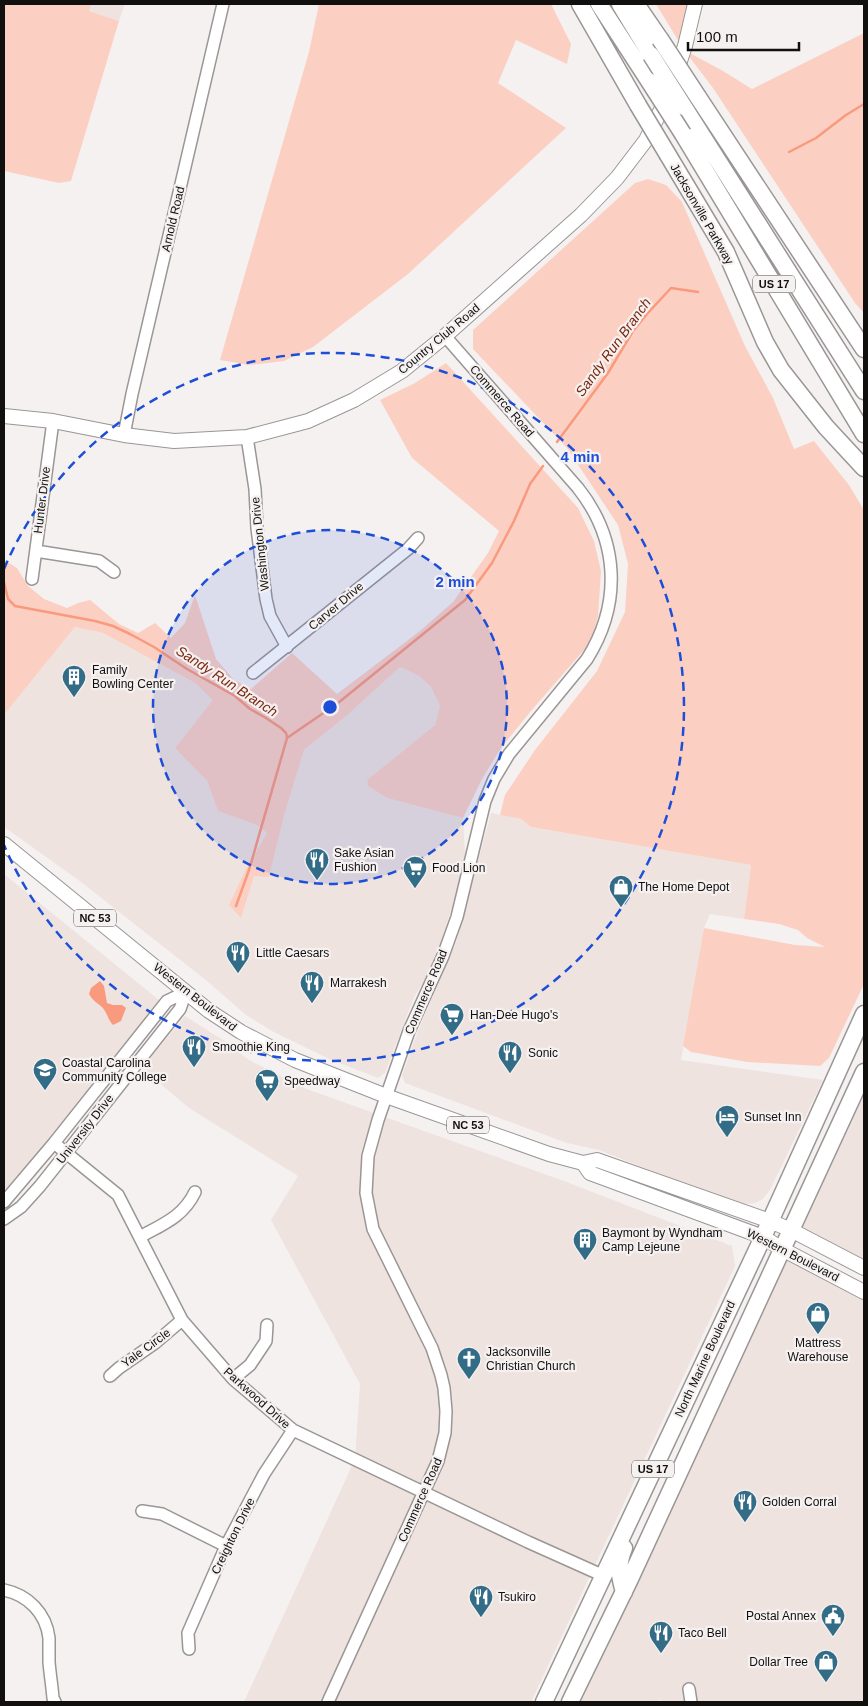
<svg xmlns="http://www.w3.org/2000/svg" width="868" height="1706" font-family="Helvetica,sans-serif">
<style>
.built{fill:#efe3df}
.green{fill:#fbd0c3}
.water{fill:#f99a7f}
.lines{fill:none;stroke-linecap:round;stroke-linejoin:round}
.stream{stroke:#f99a7f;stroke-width:2.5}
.minor-casing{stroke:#9a9695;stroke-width:14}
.major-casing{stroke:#9a9695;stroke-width:16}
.highway-casing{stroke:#9a9695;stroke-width:19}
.minor{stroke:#fff;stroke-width:11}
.major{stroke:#fff;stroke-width:14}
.highway{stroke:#fff;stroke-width:16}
.highway-bridge-casing{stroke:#9a9695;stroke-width:19;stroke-linecap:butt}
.highway-bridge{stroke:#fff;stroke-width:16}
.ring{fill:none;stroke:#1d4ed8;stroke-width:2.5;stroke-dasharray:9 6}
.labels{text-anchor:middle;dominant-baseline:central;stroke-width:4.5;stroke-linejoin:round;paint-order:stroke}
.shield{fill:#f5f1f0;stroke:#555452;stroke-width:1}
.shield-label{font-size:11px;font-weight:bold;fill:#11100f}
.street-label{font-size:12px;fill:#11100f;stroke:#f5f1f0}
.poi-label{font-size:12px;fill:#11100f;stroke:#f5f1f0;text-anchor:start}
.water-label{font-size:14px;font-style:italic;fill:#7a270e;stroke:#f5f1f0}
.centre{fill:#1d4ed8;stroke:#f5f1f0;stroke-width:2.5}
.ring-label{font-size:15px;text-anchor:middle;font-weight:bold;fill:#1d4ed8;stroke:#f5f1f0;stroke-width:4.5;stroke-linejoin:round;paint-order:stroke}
</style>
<rect width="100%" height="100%" fill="#f5f1f0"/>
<path class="built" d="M91 4H125L119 21 89 11Z
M75 627 103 633 195 683 214 700 175 748 207 781 218 811 257 825 267 833 246 869 254 875 269 877 284 816 304 750 345 717 400 667 419 676 431 687 440 706 435 725 367 780 368 786 387 798 463 818 465 853 461 877 442 939 427 977 414 997 385 1073 378 1078 329 1059 272 1031 246 1015 207 981 81 882 4 827V715Z
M491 813 521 819 531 827 751 865 744 919 710 914 704 928 681 1060 823 1080 770 1190 763 1199 755 1203 745 1204 657 1173 599 1150 567 1143 405 1083 402 1076 417 1033 457 940Z
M4 874 159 1000 15 1182 4 1191Z
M185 1016 226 1042 249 1060 304 1088 564 1181 732 1246 735 1266 531 1702H244L355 1459 360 1384 271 1220 298 1176 189 1108 142 1068Z
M864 1072V1268L791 1230Z
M782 1249 864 1292V1702H665L655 1698 663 1702H570Z"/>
<path class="green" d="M4 4H91L89 11 119 21 71 181 59 183 4 171Z
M319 4H551L571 44 567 64 516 40 498 83 566 128 408 274 313 347 284 361 249 365 220 360 309 52Z
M656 4H695L684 50 723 71 752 89 864 33V313L855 303 713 88 684 50Z
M648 179 666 185 682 202 745 346 773 398 794 449 814 441 849 485 864 510V984L829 1058 820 1066 747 1062 691 1052 683 1046 704 928 795 945 825 947 807 938 798 930 779 924 744 919 751 865 531 827 521 819 500 815 505 795 535 750 597 671 625 612 628 564 618 525 567 448 473 349V330L635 183Z
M446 363 578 508 594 541 601 571 598 617 590 643 531 711 501 748 482 779 463 818 387 798 368 786 367 780 435 725 440 706 431 687 419 676 400 667 345 717 304 750 284 816 269 877 254 876 241 918 229 905 246 869 267 833 257 825 218 811 207 781 175 748 213 700 195 683 103 633 75 627 4 715V560L17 568 28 586 44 599 67 608 78 603 90 600 119 624 138 633 155 623 171 638 185 623 195 595 216 659 234 680 251 689 292 653 337 694 420 631 453 602 488 553 499 531 412 458 380 400 415 383Z"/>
<path class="water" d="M100 981 104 986 107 1003 113 1005H122L126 1008 121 1021 113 1025C108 1020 107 1012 102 1007 96 1002 93 1001 89 994L91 988Z"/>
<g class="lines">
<path class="stream" d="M789 152 816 138 846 115 864 104
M557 442 608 373 633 331 647 314 671 288 698 292
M4 582 8 599 15 606 95 621 113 626 130 634 154 647 187 669 235 696 250 709 266 718 281 728 286 733 287 737
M287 738 338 703 465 600 492 563 514 521 530 484 543 466
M236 906 249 870 287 738"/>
<defs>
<path id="minor" d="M124 435 132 394 223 4
M247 437 255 489 257 528 266 599 270 616 287 647
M36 551 99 561 114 572
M32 579 53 421
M253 673 408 549 418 538
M54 1143 118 1195 182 1320 233 1379 293 1430 528 1542 604 1576
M4 1202 54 1143 167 1001 186 992
M4 1219 21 1207 40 1186 180 1009 186 992
M140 1237C163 1224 183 1217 195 1192
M110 1376 119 1368 155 1343 182 1320
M233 1379 250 1365 266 1341 267 1325
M142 1511 162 1514 226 1546
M4 1590C28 1595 46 1613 49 1638 49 1646 49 1654 49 1662 50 1674 52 1686 53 1698L55 1702
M189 1649 188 1633 226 1546 264 1474 293 1430
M689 1689 691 1702
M328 1702 438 1461 445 1433 446 1411 444 1388 441 1375 432 1348 373 1229 366 1193 368 1156 378 1120 409 1031 443 956 457 917 485 801 494 779 509 754 587 659C622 603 619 540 578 488L445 336"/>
<path id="major" d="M676 73 685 46 695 4
M4 416 53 421 124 435 174 441 247 437 308 421 354 400 402 371 445 336 581 215 617 178 646 140 668 96
M4 844 209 1011 241 1032 295 1060 386 1096 549 1154 583 1163 597 1160 770 1221 791 1230 864 1268
M583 1163 590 1173 763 1237 782 1249 864 1292"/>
<path id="highway" d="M580 4 638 105
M599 4 649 81
M620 4 651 55
M636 4 660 39
M698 97 864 349
M684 107 864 391
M683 134 864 434
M668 155 726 252 765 342 781 370 826 427 864 468
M624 1592C619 1574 617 1565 624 1548
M544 1702 763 1237 864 1014
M570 1702 629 1581 864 1072"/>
</defs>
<use href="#minor" class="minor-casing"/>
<use href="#major" class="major-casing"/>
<use href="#highway" class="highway-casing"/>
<use href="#minor" class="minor"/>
<use href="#major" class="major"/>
<use href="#highway" class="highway"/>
<defs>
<path id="highway-bridge" d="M660 39 698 97
M651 55 684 107
M649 81 683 134
M638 105 668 155"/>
</defs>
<use href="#highway-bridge" class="highway-bridge-casing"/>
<use href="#highway-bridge" class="highway-bridge"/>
</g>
<circle cx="330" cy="707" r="177" fill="#1d4ed8" fill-opacity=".12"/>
<g class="ring">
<circle cx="330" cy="707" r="177"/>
<path d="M4 569A354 354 0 1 1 4 845"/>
</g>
<defs>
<symbol id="building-pin" viewBox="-11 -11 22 30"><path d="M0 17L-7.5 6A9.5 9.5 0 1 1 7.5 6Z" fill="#336c86" stroke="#f5f1f0"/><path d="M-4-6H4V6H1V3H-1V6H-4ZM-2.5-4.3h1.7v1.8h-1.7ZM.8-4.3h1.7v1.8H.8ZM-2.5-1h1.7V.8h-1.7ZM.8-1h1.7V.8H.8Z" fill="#fff"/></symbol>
<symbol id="restaurant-pin" viewBox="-11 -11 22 30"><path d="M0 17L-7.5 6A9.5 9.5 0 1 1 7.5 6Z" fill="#336c86" stroke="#f5f1f0"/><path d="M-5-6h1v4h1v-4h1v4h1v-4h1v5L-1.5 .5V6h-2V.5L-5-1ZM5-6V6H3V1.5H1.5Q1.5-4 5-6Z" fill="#fff"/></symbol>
<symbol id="supermarket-pin" viewBox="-11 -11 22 30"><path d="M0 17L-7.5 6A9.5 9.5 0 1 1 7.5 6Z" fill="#336c86" stroke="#f5f1f0"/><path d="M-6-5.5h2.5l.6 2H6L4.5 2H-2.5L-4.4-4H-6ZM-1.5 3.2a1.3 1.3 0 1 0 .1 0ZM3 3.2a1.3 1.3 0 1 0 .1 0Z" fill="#fff"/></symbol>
<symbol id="shop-pin" viewBox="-11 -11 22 30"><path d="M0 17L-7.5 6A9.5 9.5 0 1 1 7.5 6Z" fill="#336c86" stroke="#f5f1f0"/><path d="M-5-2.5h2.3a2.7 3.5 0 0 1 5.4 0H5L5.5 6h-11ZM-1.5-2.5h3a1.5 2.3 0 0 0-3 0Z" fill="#fff"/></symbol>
<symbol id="university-pin" viewBox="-11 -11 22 30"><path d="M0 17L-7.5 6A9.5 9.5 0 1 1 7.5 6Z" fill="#336c86" stroke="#f5f1f0"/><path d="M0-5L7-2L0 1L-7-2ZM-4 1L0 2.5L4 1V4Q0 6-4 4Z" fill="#fff"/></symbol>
<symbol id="hotel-pin" viewBox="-11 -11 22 30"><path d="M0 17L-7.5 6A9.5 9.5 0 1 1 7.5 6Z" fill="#336c86" stroke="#f5f1f0"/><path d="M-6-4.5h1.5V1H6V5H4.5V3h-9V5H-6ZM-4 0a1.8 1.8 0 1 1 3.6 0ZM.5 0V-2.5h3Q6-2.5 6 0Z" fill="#fff"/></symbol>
<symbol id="church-pin" viewBox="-11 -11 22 30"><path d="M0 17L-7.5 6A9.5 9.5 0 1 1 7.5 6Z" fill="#336c86" stroke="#f5f1f0"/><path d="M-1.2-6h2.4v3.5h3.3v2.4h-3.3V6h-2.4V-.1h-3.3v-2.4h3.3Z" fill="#fff"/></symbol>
<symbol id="civic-pin" viewBox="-11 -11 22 30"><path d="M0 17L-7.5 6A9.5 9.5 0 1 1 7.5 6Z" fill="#336c86" stroke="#f5f1f0"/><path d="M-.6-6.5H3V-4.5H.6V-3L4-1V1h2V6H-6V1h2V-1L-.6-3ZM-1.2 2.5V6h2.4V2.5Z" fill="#fff"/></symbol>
</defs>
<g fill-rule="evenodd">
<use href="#building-pin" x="60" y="663" width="28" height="38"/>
<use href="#restaurant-pin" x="303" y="846" width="28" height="38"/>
<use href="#supermarket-pin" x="401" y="854" width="28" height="38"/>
<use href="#shop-pin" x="607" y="873" width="28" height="38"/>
<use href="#restaurant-pin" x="224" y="939" width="28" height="38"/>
<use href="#restaurant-pin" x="298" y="969" width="28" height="38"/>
<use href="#supermarket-pin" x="438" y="1001" width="28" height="38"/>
<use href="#restaurant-pin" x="180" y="1033" width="28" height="38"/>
<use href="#restaurant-pin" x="496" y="1039" width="28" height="38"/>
<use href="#university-pin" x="31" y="1056" width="28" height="38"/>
<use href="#supermarket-pin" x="253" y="1067" width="28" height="38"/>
<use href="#hotel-pin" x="713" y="1103" width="28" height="38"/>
<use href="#building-pin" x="571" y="1226" width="28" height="38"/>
<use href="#shop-pin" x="804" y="1300" width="28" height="38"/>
<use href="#church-pin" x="455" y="1345" width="28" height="38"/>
<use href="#restaurant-pin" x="731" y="1488" width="28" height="38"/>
<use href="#restaurant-pin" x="467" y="1583" width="28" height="38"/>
<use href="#civic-pin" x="819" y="1602" width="28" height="38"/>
<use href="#restaurant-pin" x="647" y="1619" width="28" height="38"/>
<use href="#shop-pin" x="812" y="1648" width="28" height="38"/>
</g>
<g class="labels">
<g class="shield">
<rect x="753" y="275.5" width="42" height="17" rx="4"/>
<rect x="74" y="909.5" width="42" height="17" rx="4"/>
<rect x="447" y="1116.5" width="42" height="17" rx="4"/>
<rect x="632" y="1460.5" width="42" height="17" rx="4"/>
</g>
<g class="shield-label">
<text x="774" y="284">US 17</text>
<text x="95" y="918">NC 53</text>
<text x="468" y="1125">NC 53</text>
<text x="653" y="1469">US 17</text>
</g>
<g class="street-label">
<text transform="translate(702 214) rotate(60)">Jacksonville Parkway</text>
<text transform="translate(173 219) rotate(-77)">Arnold Road</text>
<text transform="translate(439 339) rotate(-40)">Country Club Road</text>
<text transform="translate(502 401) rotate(49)">Commerce Road</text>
<text transform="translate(42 500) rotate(-83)">Hunter Drive</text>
<text transform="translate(260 544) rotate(-96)">Washington Drive</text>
<text transform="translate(336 606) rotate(-40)">Carver Drive</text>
<text transform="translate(426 992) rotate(-67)">Commerce Road</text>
<text transform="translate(195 997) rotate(38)">Western Boulevard</text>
<text transform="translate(85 1129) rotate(-52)">University Drive</text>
<text transform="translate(793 1255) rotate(27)">Western Boulevard</text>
<text transform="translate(146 1348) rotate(-36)">Yale Circle</text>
<text transform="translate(705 1359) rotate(-65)">North Marine Boulevard</text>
<text transform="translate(257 1398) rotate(42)">Parkwood Drive</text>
<text transform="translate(420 1500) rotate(-66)">Commerce Road</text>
<text transform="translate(233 1536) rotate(-64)">Creighton Drive</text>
</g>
<g class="poi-label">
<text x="92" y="670">Family<tspan x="92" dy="14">Bowling Center</tspan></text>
<text x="334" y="853">Sake Asian<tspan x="334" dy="14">Fushion</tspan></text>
<text x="432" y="868">Food Lion</text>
<text x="638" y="887">The Home Depot</text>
<text x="256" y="953">Little Caesars</text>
<text x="330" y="983">Marrakesh</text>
<text x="470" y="1015">Han-Dee Hugo's</text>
<text x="212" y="1047">Smoothie King</text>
<text x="528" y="1053">Sonic</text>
<text x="62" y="1063">Coastal Carolina<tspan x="62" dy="14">Community College</tspan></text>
<text x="284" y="1081">Speedway</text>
<text x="744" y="1117">Sunset Inn</text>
<text x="602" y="1233">Baymont by Wyndham<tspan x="602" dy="14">Camp Lejeune</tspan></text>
<text x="818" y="1343" text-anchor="middle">Mattress<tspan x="818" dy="14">Warehouse</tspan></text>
<text x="486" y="1352">Jacksonville<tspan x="486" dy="14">Christian Church</tspan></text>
<text x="762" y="1502">Golden Corral</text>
<text x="498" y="1597">Tsukiro</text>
<text x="816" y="1616" text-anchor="end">Postal Annex</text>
<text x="678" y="1633">Taco Bell</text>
<text x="808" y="1662" text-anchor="end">Dollar Tree</text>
</g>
<g class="water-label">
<text transform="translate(613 347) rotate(-54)">Sandy Run Branch</text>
<text transform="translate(227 681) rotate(33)">Sandy Run Branch</text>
</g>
</g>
<circle cx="330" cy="707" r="8" class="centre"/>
<g class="ring-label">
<text x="580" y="462">4 min</text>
<text x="455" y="587">2 min</text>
</g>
<rect width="868" height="1706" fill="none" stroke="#11100f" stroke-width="10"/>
<path d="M688 42v8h111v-8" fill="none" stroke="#11100f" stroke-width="2.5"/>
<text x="696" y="42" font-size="15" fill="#11100f" stroke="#f5f1f0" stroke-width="4" paint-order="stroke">100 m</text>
</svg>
